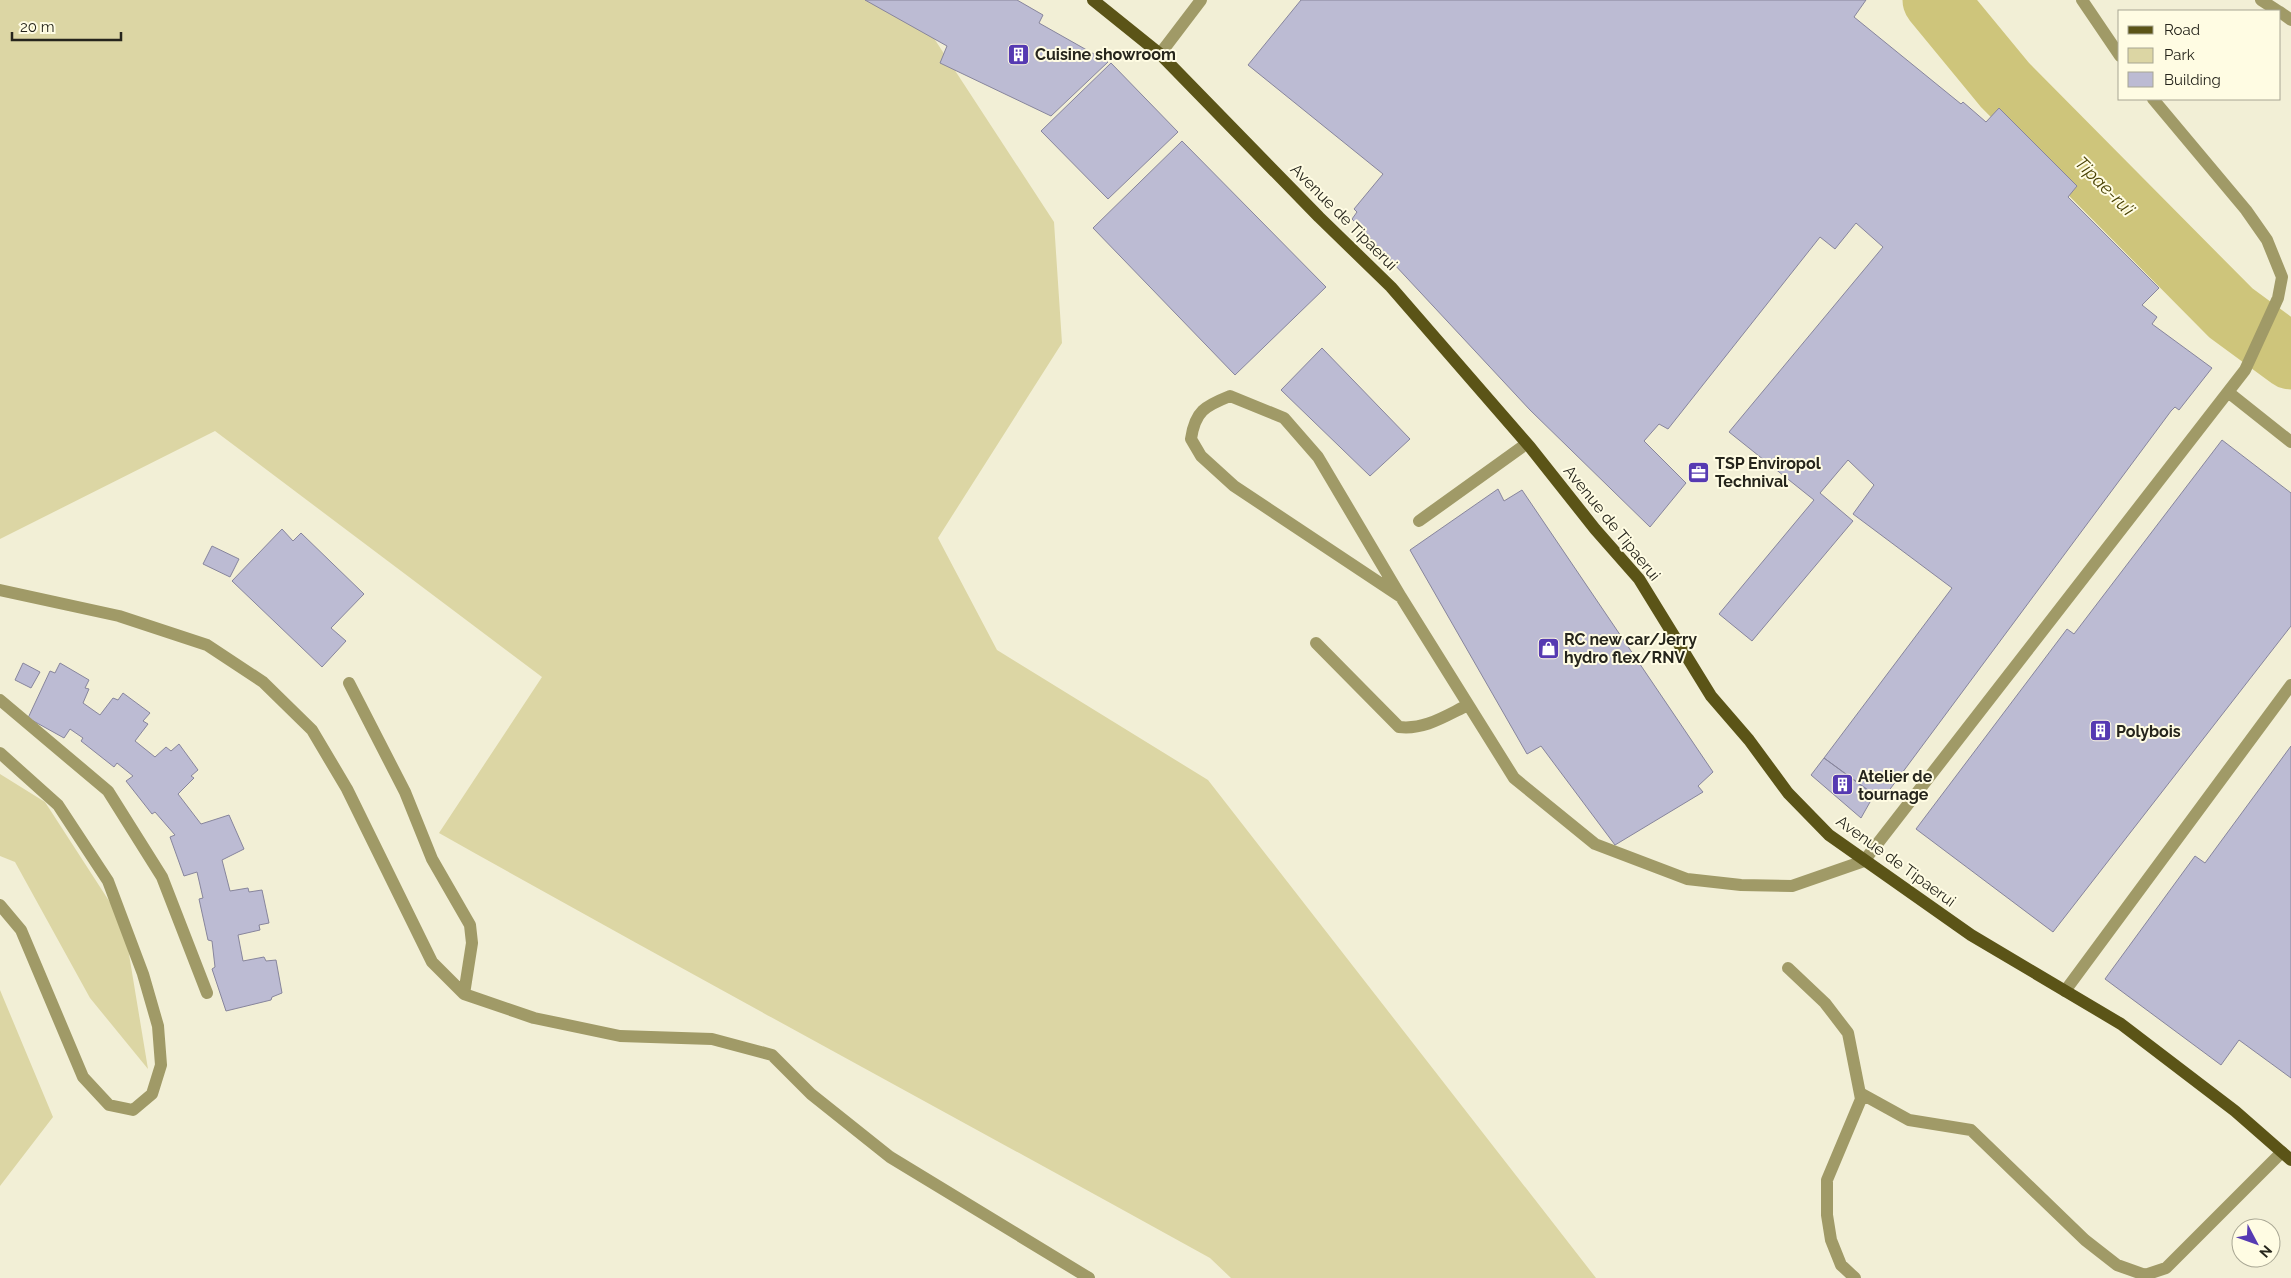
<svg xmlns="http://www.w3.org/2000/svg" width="2291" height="1278" font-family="Raleway,sans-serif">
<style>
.green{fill:#dcd6a4}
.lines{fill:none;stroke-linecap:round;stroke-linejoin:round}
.river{stroke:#cec57b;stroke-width:65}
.building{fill:#bcbbd3;stroke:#87859c}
.minor{stroke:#a09a67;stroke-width:12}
.major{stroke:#5b5417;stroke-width:12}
.labels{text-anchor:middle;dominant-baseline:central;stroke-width:4;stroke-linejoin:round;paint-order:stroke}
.poi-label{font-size:16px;font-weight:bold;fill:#26251c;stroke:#fffce3;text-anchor:start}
.street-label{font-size:16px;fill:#26251c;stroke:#fffce3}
.water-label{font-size:18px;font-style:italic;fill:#484103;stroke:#fffce3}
</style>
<rect width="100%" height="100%" fill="#f2efd6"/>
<path class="green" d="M0 0H909L1054 222 1062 343 938 538 997 650 1208 780 1596 1278H1231L1210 1258C953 1116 695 977 439 833L542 677 215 431 0 539Z
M0 774 45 802 124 924 148 1069 90 998 15 862 0 856Z
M0 990 53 1117 0 1186Z"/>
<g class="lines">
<path class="river" d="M1935 0 2005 85 2231 313 2291 357"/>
</g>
<path class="building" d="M865 0H1017L1043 15 1039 23 1108 62 1051 116 940 63 947 46Z
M1301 0H1866L1854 17 1961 104 1963 102 1986 122 1999 108 2077 186 2068 197 2159 288 2142 305 2157 317 2152 324 2212 368 2179 410 2175 407 2171 411 1882 800 1824 758 1952 588 1853 514 1874 485 1848 460 1820 493 1853 521 1752 641 1719 614 1814 500 1729 432 1883 247 1856 223 1835 249 1820 237 1668 429 1659 424 1644 441 1686 483 1650 527 1530 410 1352 219 1357 212 1354 209 1383 174 1248 65Z
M1111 63 1178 132 1108 199 1041 131Z
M1182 141 1326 287 1235 375 1093 228Z
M1322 348 1410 439 1370 476 1281 390Z
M2222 440 2291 493V626L2053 932 1916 829 2067 629 2074 634Z
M1498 489 1504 501 1522 490 1713 772 1698 786 1703 792 1615 845 1541 746 1527 754 1410 550Z
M282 529 293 541 301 533 364 594 331 628 346 641 322 667 232 581Z
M212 546 239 559 230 577 203 564Z
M23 663 40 672 31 688 15 680Z
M60 663 89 680 85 688 89 689 83 703 100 715 113 698 118 700 123 693 150 713 143 721 148 724 135 741 155 757 166 747 171 751 179 744 198 770 191 776 194 778 178 794 201 824 229 815 244 849 222 860 230 891 248 888 249 892 262 890 269 923 259 925 260 930 238 935 243 961 264 957 266 961 276 960 282 993 272 997 271 1000 226 1011 212 969 215 967 212 941 208 940 199 899 203 898 197 872 184 876 170 837 175 835 155 812 152 814 126 781 133 776 117 763 114 767 81 741 83 738 70 729 64 738 28 718 50 671 55 673Z
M2291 746V1078L2239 1040 2221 1065 2105 979 2195 856 2205 863Z
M1824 758 1874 795 1861 818 1811 775Z"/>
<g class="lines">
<path class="minor" d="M2082 0 2120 56
M2261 0 2278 11
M2280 12 2291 20
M1160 54 1201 0
M2228 392 2291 442
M1419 521 1526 444
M0 590 119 616 207 645 263 682 312 730 347 789 432 962 464 994 534 1018 620 1036 712 1039 772 1055 811 1094 890 1157 1089 1278
M1401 597 1234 486 1201 456 1191 439C1195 411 1205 406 1230 396L1284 418 1318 457 1401 597 1514 778 1595 844 1687 879 1741 885 1792 886 1864 861 2245 370 2278 298 2282 277 2267 240 2246 210 2153 99
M1316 643 1399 727C1425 730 1445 716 1468 705
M349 683 405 792 432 859 470 925 472 943 464 994
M0 700 108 791 162 877 207 993
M0 753 58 805 108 881 143 974 158 1026 161 1065 152 1094 133 1110 109 1105 83 1077 21 930 0 905
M1788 968 1825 1003 1848 1033 1861 1099 1827 1180V1215L1831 1240 1841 1265 1855 1278
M2065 991 2291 685
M1860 1093 1909 1120 1971 1130 2085 1240 2117 1265 2145 1275 2166 1268 2282 1152"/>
<path class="major" d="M1093 0 1160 54 1319 217 1391 287 1530 447 1595 529 1639 579 1711 696 1749 740 1788 793 1829 835 1971 935 2121 1024 2235 1111 2291 1160"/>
</g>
<defs>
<symbol id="building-square" viewBox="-11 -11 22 22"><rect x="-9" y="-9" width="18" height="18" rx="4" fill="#563ab2" stroke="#fffce3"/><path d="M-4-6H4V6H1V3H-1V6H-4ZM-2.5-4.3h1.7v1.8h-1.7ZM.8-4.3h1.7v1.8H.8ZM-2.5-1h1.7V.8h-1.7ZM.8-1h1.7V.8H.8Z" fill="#fff"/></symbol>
<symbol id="office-square" viewBox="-11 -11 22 22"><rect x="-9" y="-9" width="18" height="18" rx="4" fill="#563ab2" stroke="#fffce3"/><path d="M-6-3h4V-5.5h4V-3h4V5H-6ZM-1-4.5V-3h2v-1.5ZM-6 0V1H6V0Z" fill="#fff"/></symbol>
<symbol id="shop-square" viewBox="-11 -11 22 22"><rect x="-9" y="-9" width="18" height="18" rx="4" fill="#563ab2" stroke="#fffce3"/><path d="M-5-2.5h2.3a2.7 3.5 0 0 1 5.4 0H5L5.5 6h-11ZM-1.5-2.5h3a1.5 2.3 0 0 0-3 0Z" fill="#fff"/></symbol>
</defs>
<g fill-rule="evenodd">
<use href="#building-square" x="1006" y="42" width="25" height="25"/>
<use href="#office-square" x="1686" y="460" width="25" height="25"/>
<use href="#shop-square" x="1536" y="636" width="25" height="25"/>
<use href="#building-square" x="2088" y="718" width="25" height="25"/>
<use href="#building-square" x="1830" y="772" width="25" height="25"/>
</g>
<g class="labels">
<g class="poi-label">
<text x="1035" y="54">Cuisine showroom</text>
<text x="1715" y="463">TSP Enviropol<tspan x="1715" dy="18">Technival</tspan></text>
<text x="1564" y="639">RC new car/Jerry<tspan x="1564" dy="18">hydro flex/RNV</tspan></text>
<text x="2116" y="731">Polybois</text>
<text x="1858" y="776">Atelier de<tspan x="1858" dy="18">tournage</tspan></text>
</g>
<g class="street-label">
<text transform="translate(1344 217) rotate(45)">Avenue de Tipaerui</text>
<text transform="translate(1612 523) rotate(51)">Avenue de Tipaerui</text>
<text transform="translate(1896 861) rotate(36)">Avenue de Tipaerui</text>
</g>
<g class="water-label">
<text transform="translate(2105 186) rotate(45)">Tipae-ru’i</text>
</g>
</g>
<rect x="2118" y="10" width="162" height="90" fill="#fffce3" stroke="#a8a693"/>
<rect x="2128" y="26" width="25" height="8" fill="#5b5417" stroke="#a8a693"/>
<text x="2164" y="35" font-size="15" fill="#26251c">Road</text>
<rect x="2128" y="48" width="25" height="15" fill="#dcd6a4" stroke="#a8a693"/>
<text x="2164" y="60" font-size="15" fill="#26251c">Park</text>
<rect x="2128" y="72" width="25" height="15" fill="#bcbbd3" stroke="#a8a693"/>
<text x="2164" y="85" font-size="15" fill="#26251c">Building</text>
<g transform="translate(2256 1243) rotate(131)"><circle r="24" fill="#fffce3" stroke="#a8a693"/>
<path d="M0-4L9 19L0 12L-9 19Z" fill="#563ab2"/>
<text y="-8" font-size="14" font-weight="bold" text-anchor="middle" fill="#26251c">N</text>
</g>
<path d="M12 32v8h109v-8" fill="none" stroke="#26251c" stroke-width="2.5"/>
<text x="20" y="32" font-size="15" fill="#26251c" stroke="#fffce3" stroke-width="4" paint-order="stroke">20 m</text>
</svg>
